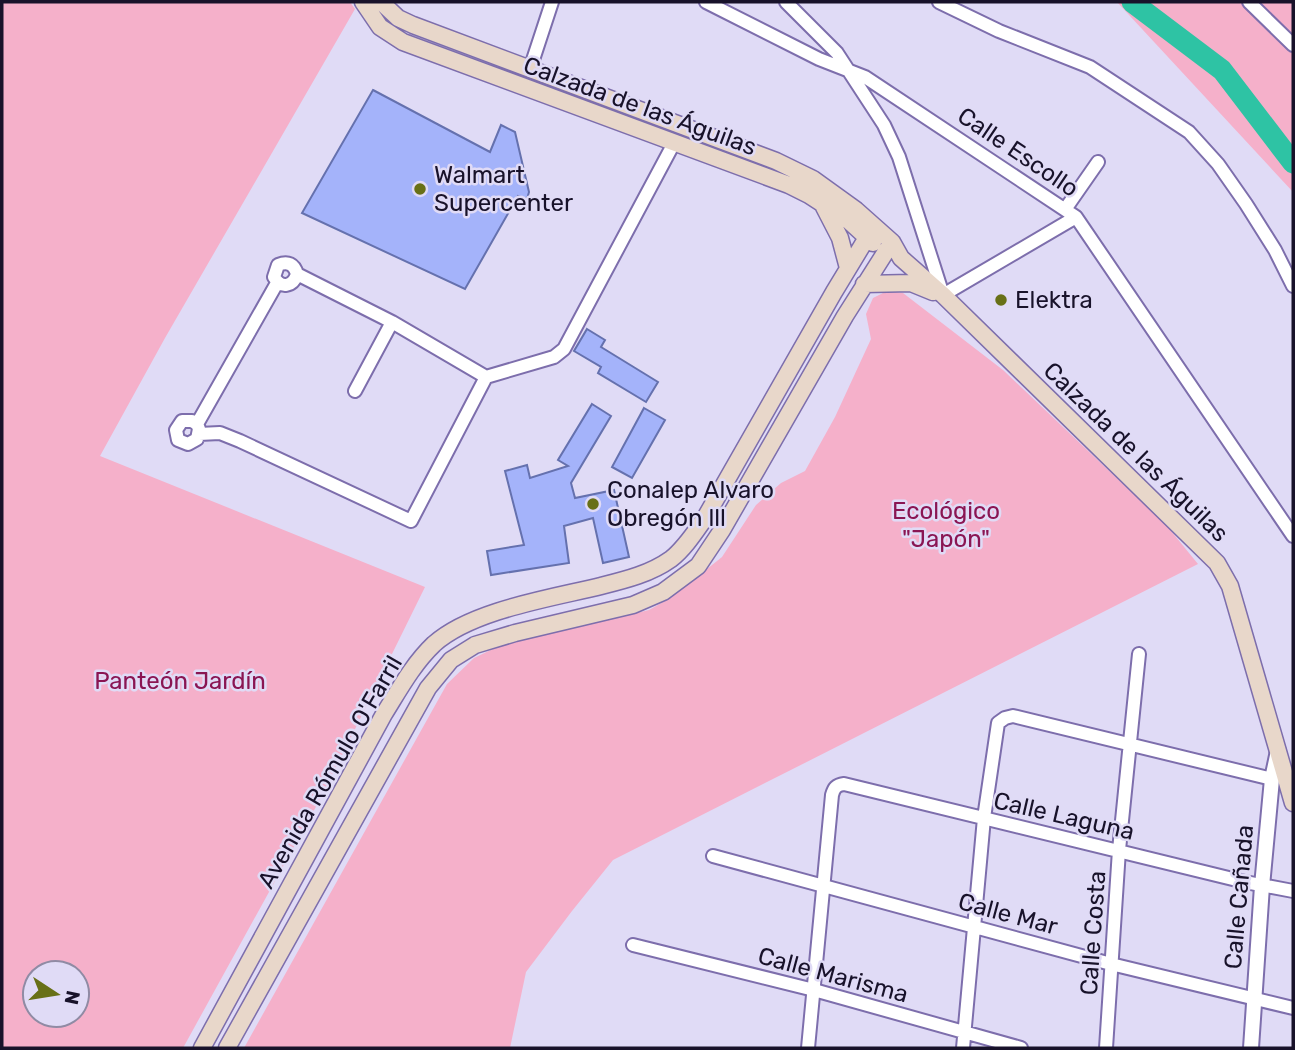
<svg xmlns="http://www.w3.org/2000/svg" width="1295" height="1050" font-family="Rubik,sans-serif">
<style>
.green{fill:#f5b0ca;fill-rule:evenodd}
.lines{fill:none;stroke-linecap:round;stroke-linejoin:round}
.river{stroke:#2ec3a4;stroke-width:21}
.building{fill:#a4b3fa;stroke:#6571ae;stroke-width:2}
.minor-casing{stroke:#7d6eac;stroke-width:16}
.tertiary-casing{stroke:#7d6eac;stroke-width:18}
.secondary-casing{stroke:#7d6eac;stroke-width:19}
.minor{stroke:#fff;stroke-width:12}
.tertiary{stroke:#fff;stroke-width:14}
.secondary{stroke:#e8d7ca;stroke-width:16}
.poi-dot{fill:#687017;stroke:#e0dbf6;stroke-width:2.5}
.labels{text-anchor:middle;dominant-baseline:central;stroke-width:5;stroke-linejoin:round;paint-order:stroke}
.street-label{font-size:24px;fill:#18122a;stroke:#e0dbf6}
.poi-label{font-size:24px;fill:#18122a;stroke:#e0dbf6;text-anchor:start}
.park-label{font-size:24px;fill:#8a1553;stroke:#e0dbf6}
</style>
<rect width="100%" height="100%" fill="#e0dbf6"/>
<path class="green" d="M2 2H350L355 9 165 338 100 456 425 587 323 794 183 1048H2ZM35 973H77V1015H35Z
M1117 2H1293V192Z
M887 291 903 293 1003 370 1167 526 1198 564 613 860 572 911 526 972 510 1048H244L447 684 474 658 499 646 649 610 672 597 722 557 756 505 781 483 805 471 835 417 871 339 866 314 873 298Z"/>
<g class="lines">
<path class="river" d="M1132 2 1222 70 1293 163"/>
</g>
<path class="building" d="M373 90 490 152 501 125 515 132 529 192 527 199 518 196 465 289 302 213Z
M587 329 605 340 601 347 658 382 646 402 598 373 601 367 574 351Z
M592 404 611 416 571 483 575 498 614 490 629 557 603 563 593 518 564 526 569 563 491 575 487 551 524 545 505 471 527 465 530 478 568 466 558 460Z
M644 408 665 420 632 478 612 467Z"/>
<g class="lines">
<defs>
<path id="minor" d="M706 2 819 59 865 77 1076 217 1293 536
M786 2 837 53 884 125 899 157 943 295 1076 217
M939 2 999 31 1090 67 1189 132 1218 164 1246 204 1275 250 1293 286
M1249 2 1293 45
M530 69 552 2
M1066 208 1098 162
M297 274C293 287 281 289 274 277L278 265C288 261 294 264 297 274L392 322 486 377
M355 391 392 322
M197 424 192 421H182L176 430 178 440 188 444 197 439 199 429 197 424 277 283
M199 434 220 433 240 441 411 521 486 377 554 357 564 349 674 143
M713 856 1111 964 1293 1008
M633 945 814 990 1021 1048
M808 1048 832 795C834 788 836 785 844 784L1245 882 1293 891
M963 1048 984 818 998 723 1005 718 1013 716 1272 779
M1106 1048 1119 850 1139 654"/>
<path id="tertiary" d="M1251 1048 1262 886 1272 779 1278 751"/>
<path id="secondary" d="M363 2 380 27 403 42 789 185 809 195 849 221 873 243
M381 2 398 18 413 25 776 161 813 179 856 210 892 242 901 258 943 295 1217 563 1230 586 1293 803
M824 207 840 238 848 268
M864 284 911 283 933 292
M202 1048 384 714C399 690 413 664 434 644 472 610 552 598 601 586 625 580 650 574 671 559 685 548 695 532 705 518L834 292 874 226
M227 1048 428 688 451 660 475 645 515 633 633 605 663 592 698 566 722 530 845 316 892 242"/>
</defs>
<use href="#minor" class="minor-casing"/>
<use href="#tertiary" class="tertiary-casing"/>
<use href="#secondary" class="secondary-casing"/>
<use href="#minor" class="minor"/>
<use href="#tertiary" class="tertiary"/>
<use href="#secondary" class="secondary"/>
</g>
<g class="poi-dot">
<circle cx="420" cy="189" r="7"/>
<circle cx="1001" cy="300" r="7"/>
<circle cx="593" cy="504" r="7"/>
</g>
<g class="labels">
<g class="street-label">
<text transform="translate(640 106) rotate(20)">Calzada de las Águilas</text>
<text transform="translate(1018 152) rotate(34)">Calle Escollo</text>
<text transform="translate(1136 452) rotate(44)">Calzada de las Águilas</text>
<text transform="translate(330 772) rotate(-60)">Avenida Rómulo O'Farril</text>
<text transform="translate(1064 816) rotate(13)">Calle Laguna</text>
<text transform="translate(1239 897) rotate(-85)">Calle Cañada</text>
<text transform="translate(1008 914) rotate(15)">Calle Mar</text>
<text transform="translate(1093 933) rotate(-86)">Calle Costa</text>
<text transform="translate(833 975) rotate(15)">Calle Marisma</text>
</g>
<g class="poi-label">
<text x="434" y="175">Walmart<tspan x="434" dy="28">Supercenter</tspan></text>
<text x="1015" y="300">Elektra</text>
<text x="607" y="490">Conalep Alvaro<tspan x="607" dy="28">Obregón lll</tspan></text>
</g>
<g class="park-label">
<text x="946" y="511">Ecológico<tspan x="946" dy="28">"Japón"</tspan></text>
<text x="180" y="681">Panteón Jardín</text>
</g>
</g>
<rect width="1295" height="1050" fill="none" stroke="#18122a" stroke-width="7"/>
<g transform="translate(56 994) rotate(102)"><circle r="33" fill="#e0dbf6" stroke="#908ba4" stroke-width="2"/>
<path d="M0-5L12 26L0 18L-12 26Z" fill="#687017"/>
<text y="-10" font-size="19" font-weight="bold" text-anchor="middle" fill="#18122a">N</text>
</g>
</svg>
